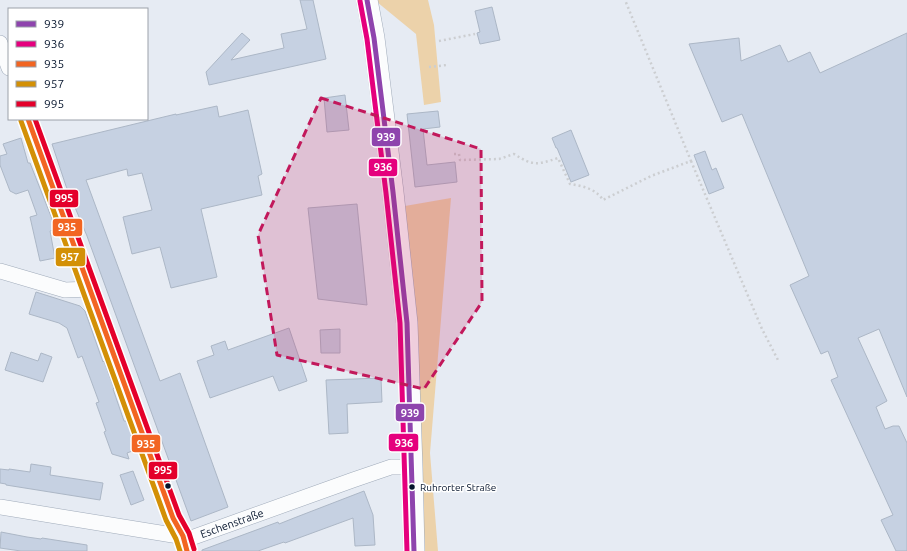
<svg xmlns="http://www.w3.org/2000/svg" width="907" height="551" font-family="Ubuntu,sans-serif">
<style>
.green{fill:#ecd2aa}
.building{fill:#c6d1e2;stroke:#acb7c6}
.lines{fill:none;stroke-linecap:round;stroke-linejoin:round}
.minor-casing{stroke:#a0abba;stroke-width:16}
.secondary-casing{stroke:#a0abba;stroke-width:22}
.path{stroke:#ccced1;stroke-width:2.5;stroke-dasharray:2 3;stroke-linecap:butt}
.minor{stroke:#fbfcfd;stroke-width:15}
.secondary{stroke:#fbfcfd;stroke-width:21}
.bus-1-casing{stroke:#fff;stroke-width:8}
.bus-2-casing{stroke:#fff;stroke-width:8}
.bus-3-casing{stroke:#fff;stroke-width:8}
.bus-4-casing{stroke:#fff;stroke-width:8}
.bus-5-casing{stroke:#fff;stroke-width:8}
.bus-1{stroke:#8e44ad;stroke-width:5}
.bus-2{stroke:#e5007d;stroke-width:5}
.bus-3{stroke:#f26522;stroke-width:5}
.bus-4{stroke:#d39006;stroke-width:5}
.bus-5{stroke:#e4002b;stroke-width:5}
.marked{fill:#c2185b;fill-opacity:0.2;stroke:#c2185b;stroke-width:3;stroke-dasharray:8 5;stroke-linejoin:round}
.bus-dot{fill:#04132b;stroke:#fff;stroke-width:1.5}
.labels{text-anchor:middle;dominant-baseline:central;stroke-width:3;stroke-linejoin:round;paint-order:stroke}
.bus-label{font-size:10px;fill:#04132b;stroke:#fff;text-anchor:start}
.street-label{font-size:11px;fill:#04132b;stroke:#fff}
.line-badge{stroke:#fff;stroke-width:1.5}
.badge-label{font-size:11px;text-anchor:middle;font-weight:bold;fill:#fff}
</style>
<rect width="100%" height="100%" fill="#e6ebf3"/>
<path class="green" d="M377 0H428L434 25 441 102 424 105 416 34 377 2Z
M451 198 430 453 438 551H425L405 206Z"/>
<path class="building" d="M300 0H313L326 59 209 85 206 72 242 33 250 40 231 60 284 48 281 34 307 29Z
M492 7 500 40 480 44 477 33 480 32 475 11Z
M907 33V397L879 329 858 338 887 401 876 407 885 429 893 426H899L907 443V551H896L881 520 893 515 831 380 838 377 828 351 821 354 790 285 809 276 742 114 722 122 689 44 739 38 741 61 780 45 788 62 810 52 820 73Z
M345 95 349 130 327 132 324 98Z
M217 106 219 117 248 110 262 174 258 176 262 195 201 209 217 277 171 288 160 247 132 254 123 217 152 210 142 173 128 176 127 169 86 180 160 381 180 373 228 507 191 521 87 236 66 186 52 144 176 114V115Z
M438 111 440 127 423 129 427 165 455 162 457 182 415 187 407 114Z
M571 130 589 175 571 182 557 148H556L552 138Z
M21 138 28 163H30L56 229 50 231 55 258 40 261 30 217 37 215 28 190 16 194 10 191 0 165V156L7 154 3 144Z
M705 151 712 170 716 168 724 188 709 194 694 155Z
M357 204 367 305 318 299 308 208Z
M36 292 80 306 85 311 103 362 104 361 114 388 113 389 124 421H126L134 440 131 441 135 450 127 453 129 459 112 454 104 432 106 431 96 403 99 402 82 356 78 358 67 328 59 323 29 314Z
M289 328 307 381 279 391 273 376 210 398 197 361 214 355 211 346 225 341 228 350Z
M340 329V353H321L320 330Z
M11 352 38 361 41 353 52 357 43 382 5 370Z
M381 378 382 402 347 404 348 433 329 434 326 380Z
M31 464 51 467 50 475 103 483 100 500 6 485V484L0 483V469L9 470V469L30 472Z
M133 471 144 500 131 505 120 475Z
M364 491 373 515 375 545 355 546 353 518 285 543 284 542 258 551H202V550L278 522 279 524 294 518Z
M1 532 27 537 41 539 42 538 87 545V551H21L0 548Z"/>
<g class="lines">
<defs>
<g id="minor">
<path d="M0 43 9 68"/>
<path d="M28 119 173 518 183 536 187 551"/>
<path d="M0 271 65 290 91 289"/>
<path id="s1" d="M0 507 191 538 353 480 391 467H412"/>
</g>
<path id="secondary" d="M367 0 374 38 393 192 407 323 412 467 414 551"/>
</defs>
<use href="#minor" class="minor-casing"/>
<use href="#secondary" class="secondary-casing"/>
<path class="path" d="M439 41 475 34
M429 67 447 65
M454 154H459L460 160 499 159 514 154C533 166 537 165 558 158L570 184C583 186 596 189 603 200L651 176 691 161 625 0
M691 161 762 329 778 360"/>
<use href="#minor" class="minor"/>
<use href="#secondary" class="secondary"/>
<defs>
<path id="bus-1" d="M367 0 374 38 393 192 407 323 414 551"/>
<path id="bus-2" d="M360 1 367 39 386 193 400 323 407 551"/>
<path id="bus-3" d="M28 119 173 518 183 536 187 551"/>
<path id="bus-4" d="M21 121 166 520 176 539 180 551"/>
<path id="bus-5" d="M35 119 179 515 189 533 194 549"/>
</defs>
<use href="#bus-1" class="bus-1-casing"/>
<use href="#bus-2" class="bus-2-casing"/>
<use href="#bus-3" class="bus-3-casing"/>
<use href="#bus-4" class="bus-4-casing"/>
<use href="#bus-5" class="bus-5-casing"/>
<use href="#bus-1" class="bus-1"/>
<use href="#bus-2" class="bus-2"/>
<use href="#bus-3" class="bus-3"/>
<use href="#bus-4" class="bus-4"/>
<use href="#bus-5" class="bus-5"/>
</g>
<path class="marked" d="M321 98 481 149 482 302 424 389 277 355 258 235Z"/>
<g class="bus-dot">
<circle cx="168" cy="486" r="3.5"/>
<circle cx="412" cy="487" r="3.5"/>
</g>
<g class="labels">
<g class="bus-label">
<text x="420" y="487">Ruhrorter Straße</text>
</g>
<g class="street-label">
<text stroke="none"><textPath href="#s1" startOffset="237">Eschenstraße</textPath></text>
</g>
</g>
<g class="line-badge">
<rect x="371" y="127" width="30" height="20" rx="4" fill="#8e44ad"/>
<rect x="368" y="158" width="30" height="19" rx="4" fill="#e5007d"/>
<rect x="49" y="189" width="30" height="19" rx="4" fill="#e4002b"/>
<rect x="52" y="218" width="31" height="19" rx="4" fill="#f26522"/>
<rect x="55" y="247" width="31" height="20" rx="4" fill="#d39006"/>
<rect x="395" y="403" width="30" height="19" rx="4" fill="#8e44ad"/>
<rect x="388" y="433" width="31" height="19" rx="4" fill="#e5007d"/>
<rect x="131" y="434" width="30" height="19" rx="4" fill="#f26522"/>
<rect x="148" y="461" width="30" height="19" rx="4" fill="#e4002b"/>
</g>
<g class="badge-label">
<text x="386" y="141">939</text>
<text x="383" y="171">936</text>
<text x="64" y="202">995</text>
<text x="67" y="231">935</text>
<text x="70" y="261">957</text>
<text x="410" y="417">939</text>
<text x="404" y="447">936</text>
<text x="146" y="448">935</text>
<text x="163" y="474">995</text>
</g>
<rect x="8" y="8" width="140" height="112" fill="#ffffff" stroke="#9ba1aa"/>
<rect x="16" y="21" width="20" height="6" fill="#8e44ad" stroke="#9ba1aa"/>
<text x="44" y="28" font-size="12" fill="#04132b">939</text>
<rect x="16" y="41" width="20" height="6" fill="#e5007d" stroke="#9ba1aa"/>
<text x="44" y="48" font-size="12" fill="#04132b">936</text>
<rect x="16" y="61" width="20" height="6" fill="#f26522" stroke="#9ba1aa"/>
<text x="44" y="68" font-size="12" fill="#04132b">935</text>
<rect x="16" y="81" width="20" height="6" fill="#d39006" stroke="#9ba1aa"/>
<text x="44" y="88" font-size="12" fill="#04132b">957</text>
<rect x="16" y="101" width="20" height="6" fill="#e4002b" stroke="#9ba1aa"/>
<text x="44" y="108" font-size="12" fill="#04132b">995</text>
</svg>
